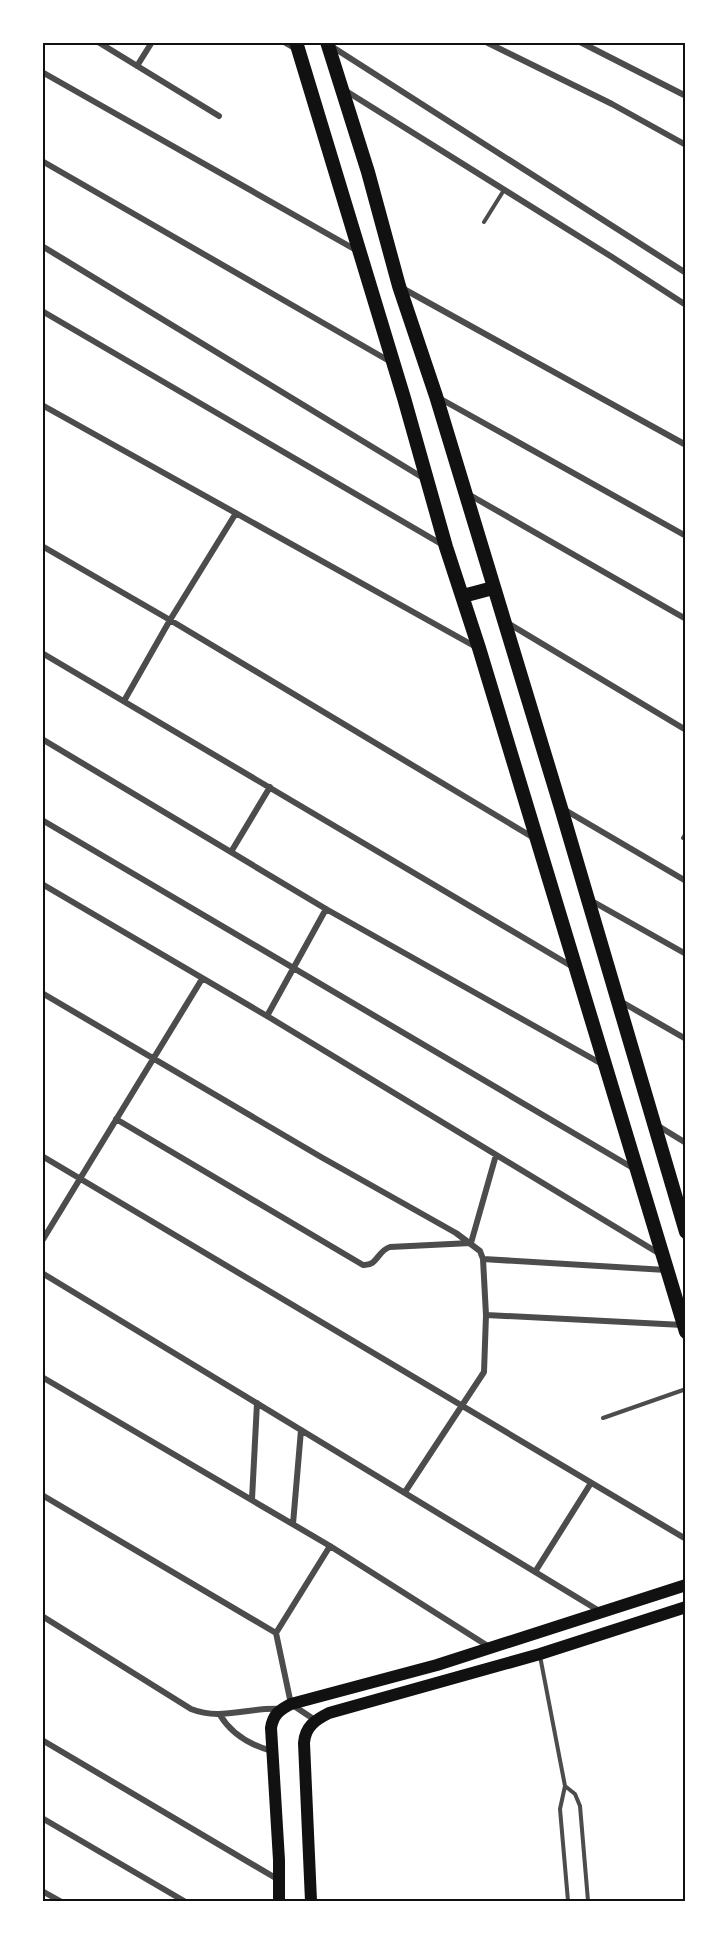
<svg xmlns="http://www.w3.org/2000/svg" width="728" height="1943" font-family="'Roboto Serif',serif">
<style>
.lines{fill:none;stroke-linecap:round;stroke-linejoin:round}
.service{stroke:#4c4c4c;stroke-width:4}
.minor{stroke:#4c4c4c;stroke-width:6}
.secondary{stroke:#111;stroke-width:12}
.primary{stroke:#111;stroke-width:14}
.neatline{fill:none;stroke:#111;stroke-width:2}
</style>
<rect width="100%" height="100%" fill="#fff"/>
<g class="lines">
<path class="service" d="M484 222 504 190
M683 838 686 833
M603 1418 686 1389
M540 1656 565 1786 560 1809 568 1901
M565 1786 575 1794 580 1806 588 1901"/>
<path class="minor" d="M98 42 219 116
M284 42 296 49
M486 42 612 104 686 145
M580 42 686 96
M331 46 686 273
M137 66 152 42
M42 72 356 250
M346 91 612 257 686 305
M42 161 391 362
M42 246 425 479
M402 288 686 445
M42 311 443 545
M439 398 686 536
M42 405 476 647
M468 494 686 619
M42 546 170 620 534 838
M506 622 686 730
M42 653 573 967
M124 701 170 620 236 513
M42 739 326 909 602 1064
M565 810 686 881
M42 820 633 1168
M231 852 270 787
M42 884 267 1016 660 1254
M590 900 686 954
M42 993 321 1157 456 1233 480 1251 483 1259 486 1315 484 1372 405 1492
M620 1001 686 1039
M267 1016 326 909
M116 1119 363 1265C378 1266 377 1251 390 1247L471 1243 496 1155
M655 1124 686 1143
M42 1156 686 1539
M42 1241 202 979
M483 1259 666 1270
M42 1273 601 1612
M486 1315 683 1325
M42 1377 330 1546 491 1648
M42 1495 276 1633
M252 1499 257 1403
M293 1524 301 1430
M535 1572 591 1483
M42 1616 191 1709C221 1721 247 1707 280 1709
M220 1715C232 1735 250 1745 272 1751
M315 1720 291 1704 276 1633 330 1546
M42 1740 279 1880
M42 1818 184 1901
M42 1891 60 1901"/>
<path class="secondary" d="M279 1901V1860L271 1728C273 1715 279 1710 291 1704L437 1665 686 1585
M311 1901 304 1743C305 1727 315 1720 329 1713L540 1654 686 1607"/>
<path class="primary" d="M296 42 404 398 446 547 479 648 686 1332
M327 42 368 172 399 286 436 396 561 808 686 1232
M463 596 493 588"/>
</g>
<rect width="728" height="1943" fill="none" stroke="#ffffff" stroke-width="87"/>
<rect x="44" y="44" width="640" height="1856" class="neatline"/>
</svg>
